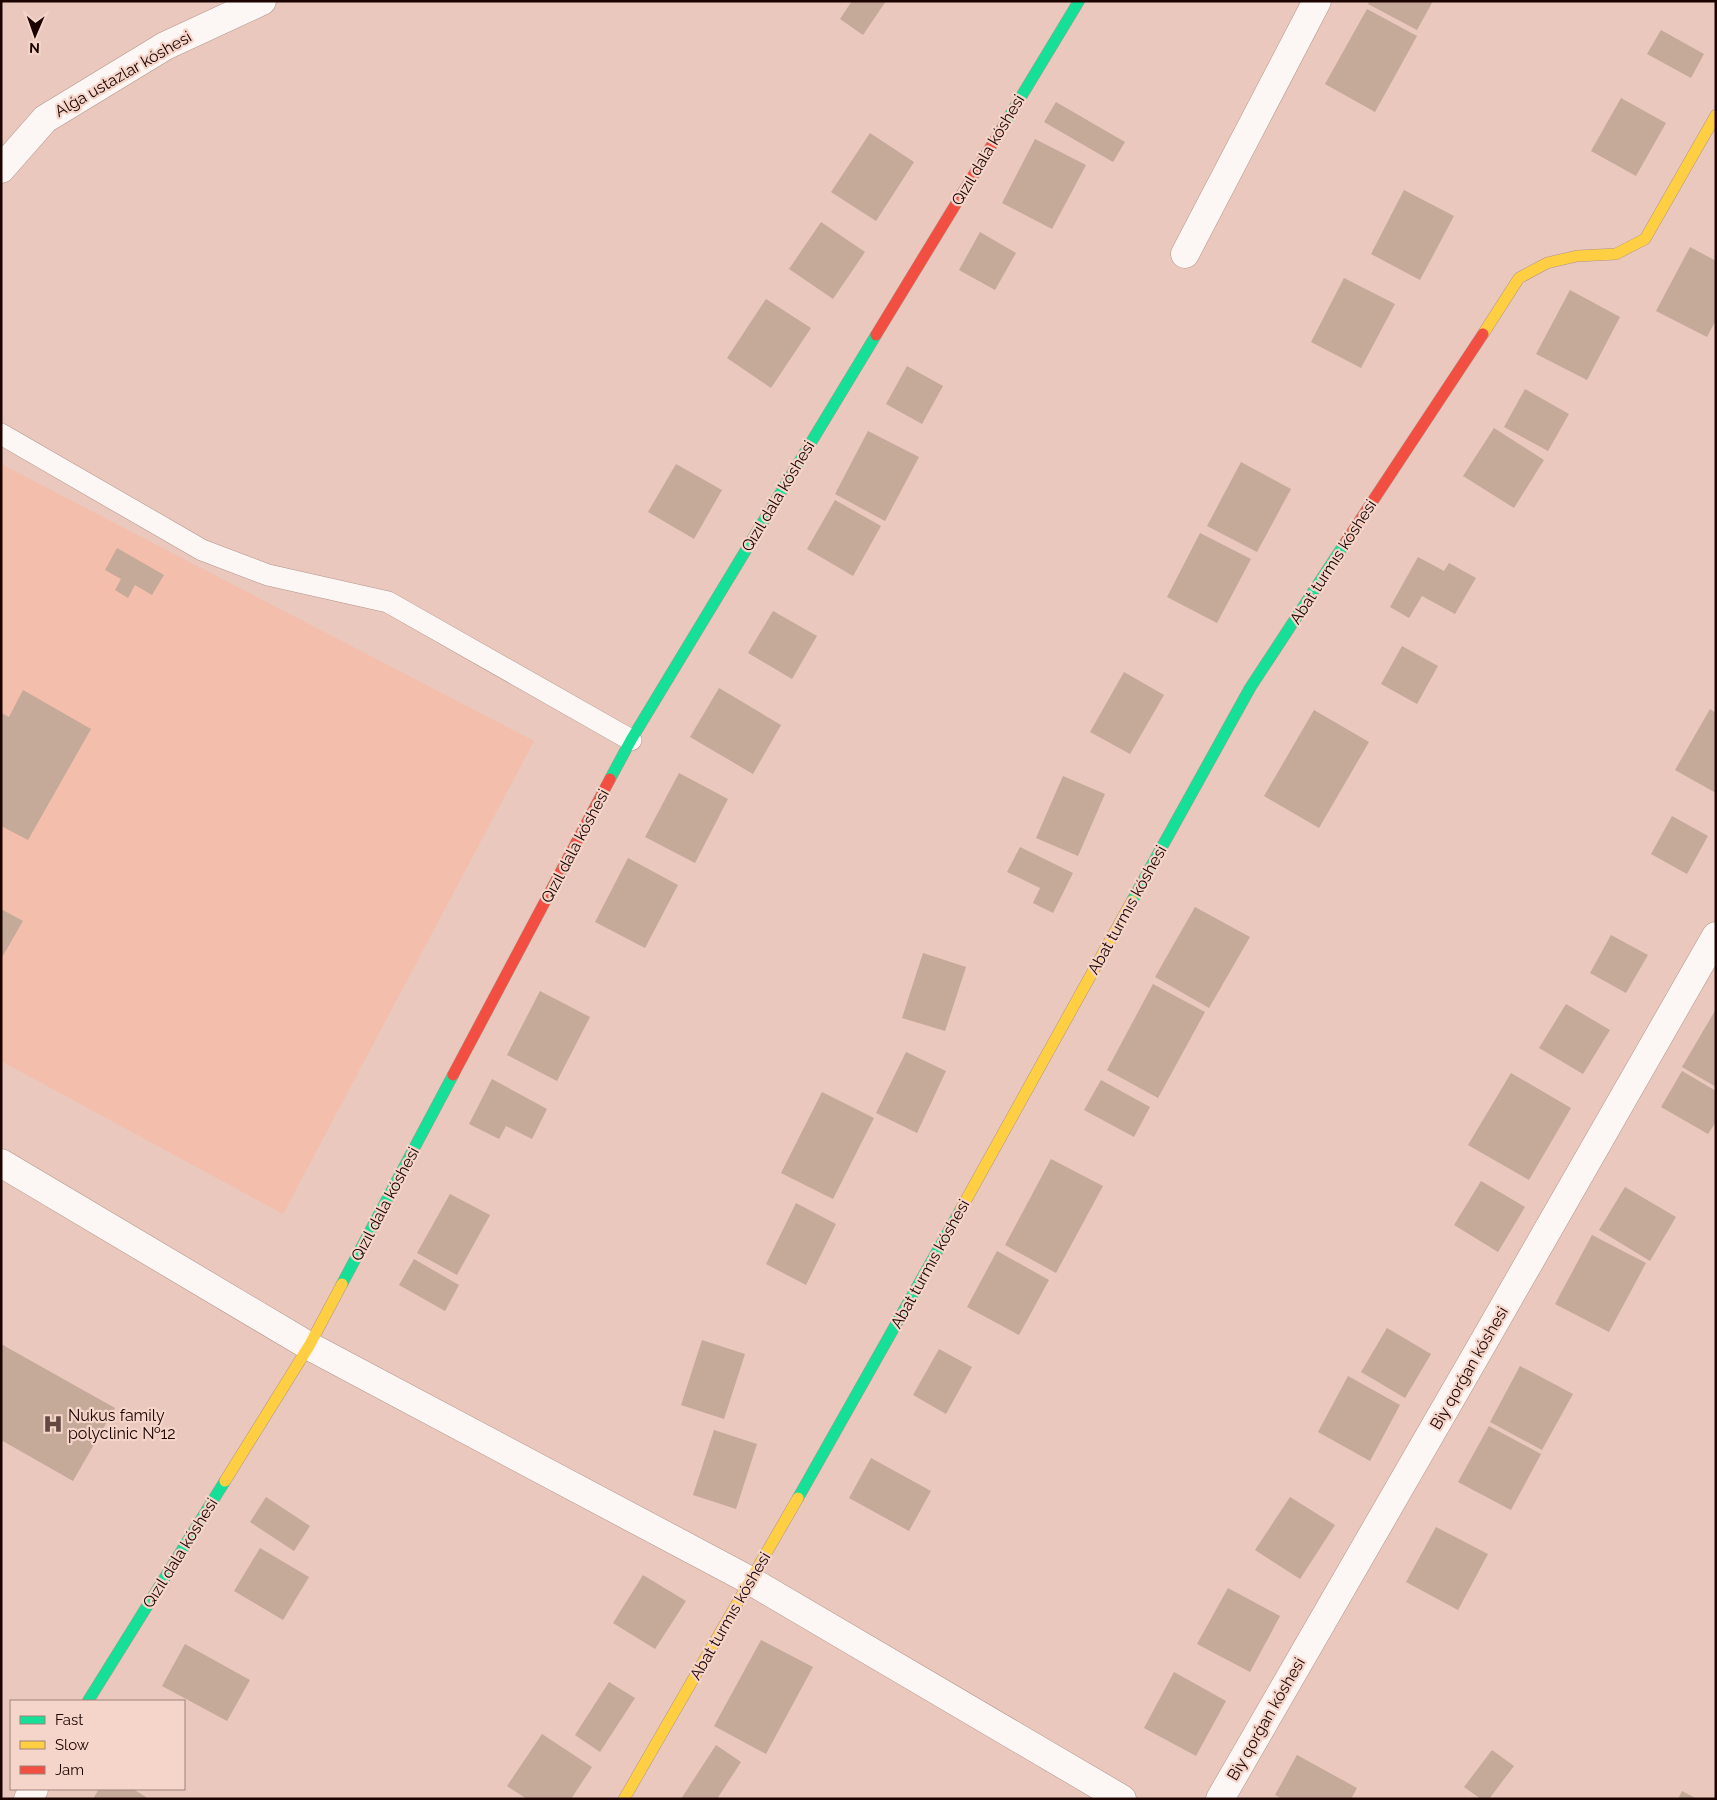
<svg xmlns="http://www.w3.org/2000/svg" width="1717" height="1800" font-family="Raleway,sans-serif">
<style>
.built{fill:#f3beab}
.building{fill:#c5a999}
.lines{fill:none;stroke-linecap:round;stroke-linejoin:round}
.lane-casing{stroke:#b1958b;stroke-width:22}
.street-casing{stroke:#b1958b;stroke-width:29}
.fast-casing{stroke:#b1958b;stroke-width:12}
.slow-casing{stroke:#b1958b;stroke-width:12}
.jam-casing{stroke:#b1958b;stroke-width:12}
.lane{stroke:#fcf7f5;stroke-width:21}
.street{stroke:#fcf7f5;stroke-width:28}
.fast{stroke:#16e098;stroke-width:11}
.slow{stroke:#ffcf43;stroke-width:11}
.jam{stroke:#f24e42;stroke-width:11}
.labels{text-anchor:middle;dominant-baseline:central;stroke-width:4.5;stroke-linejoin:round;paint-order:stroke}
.street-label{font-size:16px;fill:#1b0300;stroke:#f5d5c9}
.poi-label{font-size:16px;fill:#1b0300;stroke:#f5d5c9;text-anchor:start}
</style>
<rect width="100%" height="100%" fill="#eac8bd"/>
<path class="built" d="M1 464 534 741 283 1214 1 1061Z"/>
<path class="building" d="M852 1H886L863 35 840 19Z
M1370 1H1433L1417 30 1368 4Z
M1367 9 1417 36 1375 112 1325 84Z
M1661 30 1704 54 1691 78 1647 54Z
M1621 98 1666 123 1636 176 1591 151Z
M1056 102 1125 142 1113 162 1044 122Z
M870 133 914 162 876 221 831 192Z
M1035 139 1086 165 1052 229 1002 203Z
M1404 190 1454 216 1420 280 1371 254Z
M821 222 865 252 833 299 789 269Z
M980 232 1016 253 995 290 959 270Z
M1690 247 1716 261V320L1707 337 1656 311Z
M1344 278 1395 304 1361 368 1311 342Z
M1570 290 1620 317 1587 380 1536 354Z
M766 299 811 328 771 388 727 358Z
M907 366 943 386 922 424 886 404Z
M1525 389 1569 414 1548 451 1504 427Z
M1494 428 1544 460 1514 508 1463 476Z
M868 431 919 457 885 521 835 494Z
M1241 462 1291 489 1257 552 1207 526Z
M676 464 722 490 694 539 648 512Z
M835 500 881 526 853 576 807 549Z
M1200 533 1251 559 1217 623 1167 597Z
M117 548 164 575 152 595 135 585 128 598 115 590 121 579 105 570Z
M1418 557 1444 571 1449 563 1476 578 1455 614 1422 596 1409 618 1390 607Z
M773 611 817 636 792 679 748 653Z
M1402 646 1438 666 1417 704 1381 684Z
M1124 672 1164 695 1130 754 1090 732Z
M719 688 781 725 753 774 690 737Z
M23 690 91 729 28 840 1 826V713L9 717Z
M1710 709 1716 713V793L1675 770Z
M1314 710 1369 742 1319 828 1264 796Z
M679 773 728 799 695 863 645 837Z
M1063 776 1105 794 1078 856 1036 838Z
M1672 816 1708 836 1687 874 1651 854Z
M1020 847 1073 873 1053 913 1033 903 1040 888 1007 872Z
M628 858 678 885 645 948 595 922Z
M1195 907 1250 937 1209 1008 1155 977Z
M1 909 23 921 1 959Z
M1611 935 1648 955 1626 993 1590 973Z
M923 953 966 967 945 1031 902 1018Z
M1153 984 1205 1012 1158 1098 1107 1070Z
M540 991 590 1017 557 1081 507 1055Z
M1566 1004 1610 1030 1583 1074 1539 1048Z
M1716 1009V1087L1682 1067Z
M906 1052 946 1071 917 1133 876 1113Z
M1682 1071 1716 1091V1122L1708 1134 1661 1107Z
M1511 1073 1571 1108 1529 1180 1468 1145Z
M492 1079 547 1109 532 1139 506 1126 499 1139 469 1124Z
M1101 1080 1150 1107 1134 1137 1084 1110Z
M822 1092 874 1118 833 1199 781 1173Z
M1051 1159 1103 1186 1056 1273 1005 1245Z
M1481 1181 1525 1207 1498 1252 1454 1225Z
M1625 1187 1676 1217 1650 1261 1599 1230Z
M450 1194 490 1215 457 1275 417 1253Z
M796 1203 836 1224 806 1285 766 1264Z
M1592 1235 1646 1263 1609 1332 1555 1304Z
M997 1251 1049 1280 1019 1335 967 1307Z
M414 1259 459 1285 445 1311 399 1285Z
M1387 1328 1431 1354 1405 1398 1361 1372Z
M702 1340 745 1354 724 1419 681 1405Z
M1 1344 115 1408 73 1481 1 1440Z
M939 1349 972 1367 946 1414 913 1395Z
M1520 1366 1573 1394 1542 1450 1490 1422Z
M1348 1376 1400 1405 1370 1461 1318 1432Z
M1489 1426 1541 1454 1511 1510 1458 1482Z
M714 1430 757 1444 736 1509 693 1495Z
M871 1458 931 1491 909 1531 849 1498Z
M266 1497 310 1526 294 1551 250 1522Z
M1290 1497 1335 1525 1300 1579 1255 1550Z
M1436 1527 1488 1554 1458 1610 1406 1582Z
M260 1548 309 1577 283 1620 234 1591Z
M643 1575 686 1601 655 1649 613 1623Z
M1228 1588 1280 1616 1250 1672 1197 1644Z
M761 1640 813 1667 766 1754 714 1726Z
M185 1644 250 1680 227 1721 162 1686Z
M1174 1672 1226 1701 1196 1756 1144 1728Z
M609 1682 635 1698 600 1752 575 1735Z
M542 1734 592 1767 571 1799H527L507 1786Z
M716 1745 741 1762 717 1799H681Z
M1492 1750 1514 1766 1489 1799H1481L1464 1787Z
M1297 1755 1357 1788 1351 1799H1283L1275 1795Z
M99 1789H133L149 1799H93Z
M1682 1791 1697 1799H1678Z"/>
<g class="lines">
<defs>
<path id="lane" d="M1 434 202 550 268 575 388 602 631 740"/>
<path id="street" d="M1 169 45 119 165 46 262 1
M1185 254 1317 1
M1 1163 309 1346 751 1581 1122 1799
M28 1799 34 1789
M1220 1799 1483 1343 1716 936"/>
<path id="fast" d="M1004 125 1079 1
M610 779 631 740 876 335
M1132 901 1250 688 1345 543
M342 1284 453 1075
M798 1498 961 1209
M88 1701 225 1481"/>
<path id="slow" d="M1483 334 1519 278 1547 263 1577 256 1616 254 1645 239 1716 115
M961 1209 1132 901
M225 1481 309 1346 342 1284
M624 1799 798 1498"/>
<path id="jam" d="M876 335 1004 125
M1345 543 1483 334
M453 1075 610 779"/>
</defs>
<use href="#lane" class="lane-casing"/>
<use href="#street" class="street-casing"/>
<use href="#fast" class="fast-casing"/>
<use href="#slow" class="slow-casing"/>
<use href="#jam" class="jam-casing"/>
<use href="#lane" class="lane"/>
<use href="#street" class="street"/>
<use href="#fast" class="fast"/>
<use href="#slow" class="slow"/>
<use href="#jam" class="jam"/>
</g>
<defs>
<symbol id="hospital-bare" viewBox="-9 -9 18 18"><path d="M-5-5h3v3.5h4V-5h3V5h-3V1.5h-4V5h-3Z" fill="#634842" stroke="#f5d5c9" stroke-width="2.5" paint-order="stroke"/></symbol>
</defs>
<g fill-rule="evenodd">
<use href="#hospital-bare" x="39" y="1410" width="28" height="28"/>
</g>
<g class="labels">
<g class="street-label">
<text transform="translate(123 74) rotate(-30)">Alǵa ustazlar kóshesi</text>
<text transform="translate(988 150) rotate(-59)">Qızıl dala kóshesi</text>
<text transform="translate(778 496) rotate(-59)">Qızıl dala kóshesi</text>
<text transform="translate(1333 562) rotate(-57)">Abat turmıs kóshesi</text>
<text transform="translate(575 846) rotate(-62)">Qızıl dala kóshesi</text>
<text transform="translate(1127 910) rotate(-61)">Abat turmıs kóshesi</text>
<text transform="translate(385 1204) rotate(-62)">Qızıl dala kóshesi</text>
<text transform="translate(930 1264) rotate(-61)">Abat turmıs kóshesi</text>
<text transform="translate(1469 1368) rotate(-60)">Biy qorǵan kóshesi</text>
<text transform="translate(180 1553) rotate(-58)">Qızıl dala kóshesi</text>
<text transform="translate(730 1616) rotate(-60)">Abat turmıs kóshesi</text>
<text transform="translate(1266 1719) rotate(-60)">Biy qorǵan kóshesi</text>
</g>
<g class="poi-label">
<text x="68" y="1415">Nukus family<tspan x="68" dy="18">polyclinic №12</tspan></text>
</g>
</g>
<rect width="1717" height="1800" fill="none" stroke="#1b0300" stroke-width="5"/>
<rect x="10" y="1700" width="175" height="90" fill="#f5d5c9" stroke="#9e8179"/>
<rect x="20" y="1716" width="25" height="8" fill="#16e098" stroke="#9e8179"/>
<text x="55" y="1725" font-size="15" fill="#1b0300">Fast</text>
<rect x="20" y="1741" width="25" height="8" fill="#ffcf43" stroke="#9e8179"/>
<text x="55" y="1750" font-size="15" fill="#1b0300">Slow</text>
<rect x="20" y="1766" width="25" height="8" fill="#f24e42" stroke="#9e8179"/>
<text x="55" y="1775" font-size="15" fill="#1b0300">Jam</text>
<g transform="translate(35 35) rotate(182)" stroke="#f5d5c9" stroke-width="4" paint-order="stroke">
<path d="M0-4L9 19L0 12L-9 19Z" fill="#1b0300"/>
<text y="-8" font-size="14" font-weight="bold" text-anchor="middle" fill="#1b0300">N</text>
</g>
</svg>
